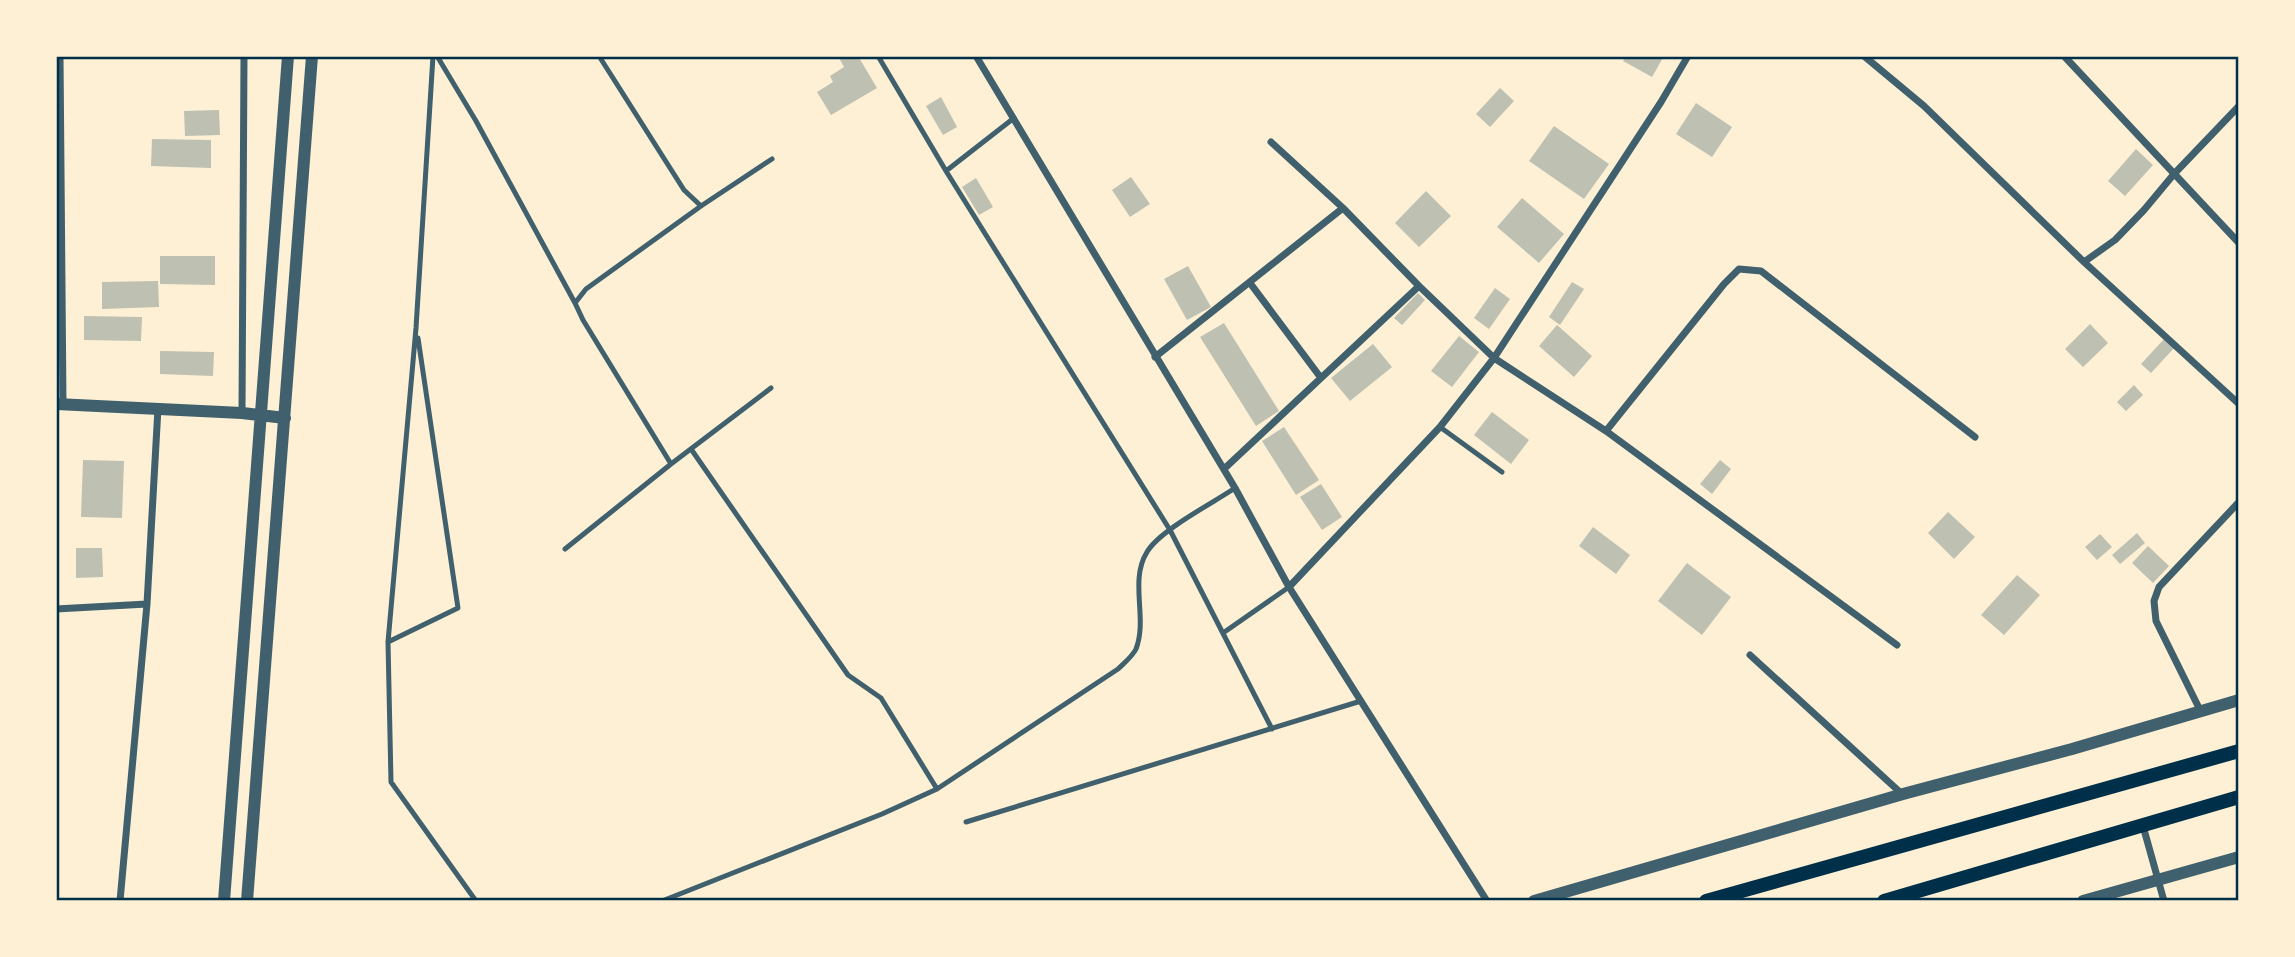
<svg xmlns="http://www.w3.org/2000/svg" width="2295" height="957" font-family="Figtree,sans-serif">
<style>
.building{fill:#bec0b2}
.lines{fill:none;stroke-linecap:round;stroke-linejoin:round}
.service{stroke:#3f606c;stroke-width:5}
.minor{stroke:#3f606c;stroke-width:7}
.tertiary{stroke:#3f606c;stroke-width:12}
.secondary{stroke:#003049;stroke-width:14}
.neatline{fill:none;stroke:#003049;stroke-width:2.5}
</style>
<rect width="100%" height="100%" fill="#fdf0d5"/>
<path class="building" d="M838 56H858L877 88 831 115 817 92 833 82 830 76 844 67Z
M1626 56H1664L1652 77 1623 61Z
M1500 88 1514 101 1490 127 1476 114Z
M941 97 957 127 943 135 926 106Z
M1696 103 1732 127 1712 157 1676 134Z
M219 110 220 135 185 136 184 111Z
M1554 126 1609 164 1584 199 1529 161Z
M152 139 211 140V168L151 166Z
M2136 149 2153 165 2125 196 2108 181Z
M1131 177 1150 204 1130 217 1112 190Z
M976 178 993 207 979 215 962 187Z
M1426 191 1451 216 1419 247 1395 223Z
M1522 198 1564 234 1539 263 1497 227Z
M160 256H215V285L160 284Z
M1188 266 1211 307 1187 320 1164 279Z
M158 281 159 307 102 309V282Z
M1572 282 1584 289 1560 325 1549 317Z
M1495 288 1510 299 1489 329 1474 318Z
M1418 293 1425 300 1402 325 1394 318Z
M84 316 142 317 141 341 84 340Z
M1224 323 1279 411 1256 426 1200 337Z
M2090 324 2108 343 2083 367 2065 349Z
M1557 325 1592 356 1574 377 1539 346Z
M1459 336 1479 352 1452 387 1431 371Z
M2165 338 2175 347 2151 373 2141 364Z
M1373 344 1392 367 1350 401 1331 378Z
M160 351 214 352 213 376 160 374Z
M2134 385 2143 395 2126 411 2117 402Z
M1492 412 1529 440 1511 464 1474 435Z
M1284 427 1319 480 1296 495 1262 441Z
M83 460 124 461 122 518 81 517Z
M1720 460 1731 469 1712 494 1700 484Z
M1321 484 1342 517 1322 530 1300 497Z
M1948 512 1975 537 1954 559 1928 533Z
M1593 527 1630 555 1616 574 1579 546Z
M2137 533 2145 543 2120 564 2112 555Z
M2100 534 2112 547 2097 560 2085 547Z
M2148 546 2169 566 2153 583 2132 563Z
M76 548H102L103 577 76 578Z
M1687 563 1731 597 1702 635 1658 601Z
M2017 575 2040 595 2004 635 1981 615Z"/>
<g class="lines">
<path class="service" d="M433 56 416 328 388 642 391 782 476 901
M437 56 476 121 575 303
M599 56 684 190 701 206 586 289 575 303 583 320 671 464
M878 56 946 171 1014 118
M946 171 1170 530 1272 729
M701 206 772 159
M1440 427 1502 472
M691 449 848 675 881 698 937 789
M565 549 671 464 771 388
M1223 633 1289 587
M388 642 458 608 418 338
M966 822 1361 701
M662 901 882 814 937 789 1118 669C1124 663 1132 657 1136 649 1148 618 1129 581 1147 552 1160 530 1213 503 1235 488"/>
<path class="minor" d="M60 56 63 404
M976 56 1235 488 1289 587 1487 901
M1864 56 1924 106 2084 262 2239 404
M2064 56 2239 243
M1271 142 1343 208 1419 286 1494 358 1606 431 1897 645
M2084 262 2115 240 2144 210 2174 174 2239 106
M1250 283 1321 378
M1155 357 1343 208
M242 413 244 56
M1606 431 1724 284 1739 269 1761 271 1975 437
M1224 469 1419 286
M1289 587 1440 427 1494 358 1661 102 1688 56
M56 609 147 604
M1750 655 1902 794
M2200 710 2156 621 2154 601 2159 587 2239 502
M2143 826 2164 901
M120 901 147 604 158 408"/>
<path class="tertiary" d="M56 404 242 413 285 418
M224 901 288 56
M247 901 312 56
M1534 901 1903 794 2072 749 2239 700
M2083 901 2239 857"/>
<path class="secondary" d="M1706 901 2239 751
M1884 901 2239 797"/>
</g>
<rect width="2295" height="957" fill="none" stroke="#fdf0d5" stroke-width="116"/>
<rect x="58" y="58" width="2179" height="841" class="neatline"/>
</svg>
